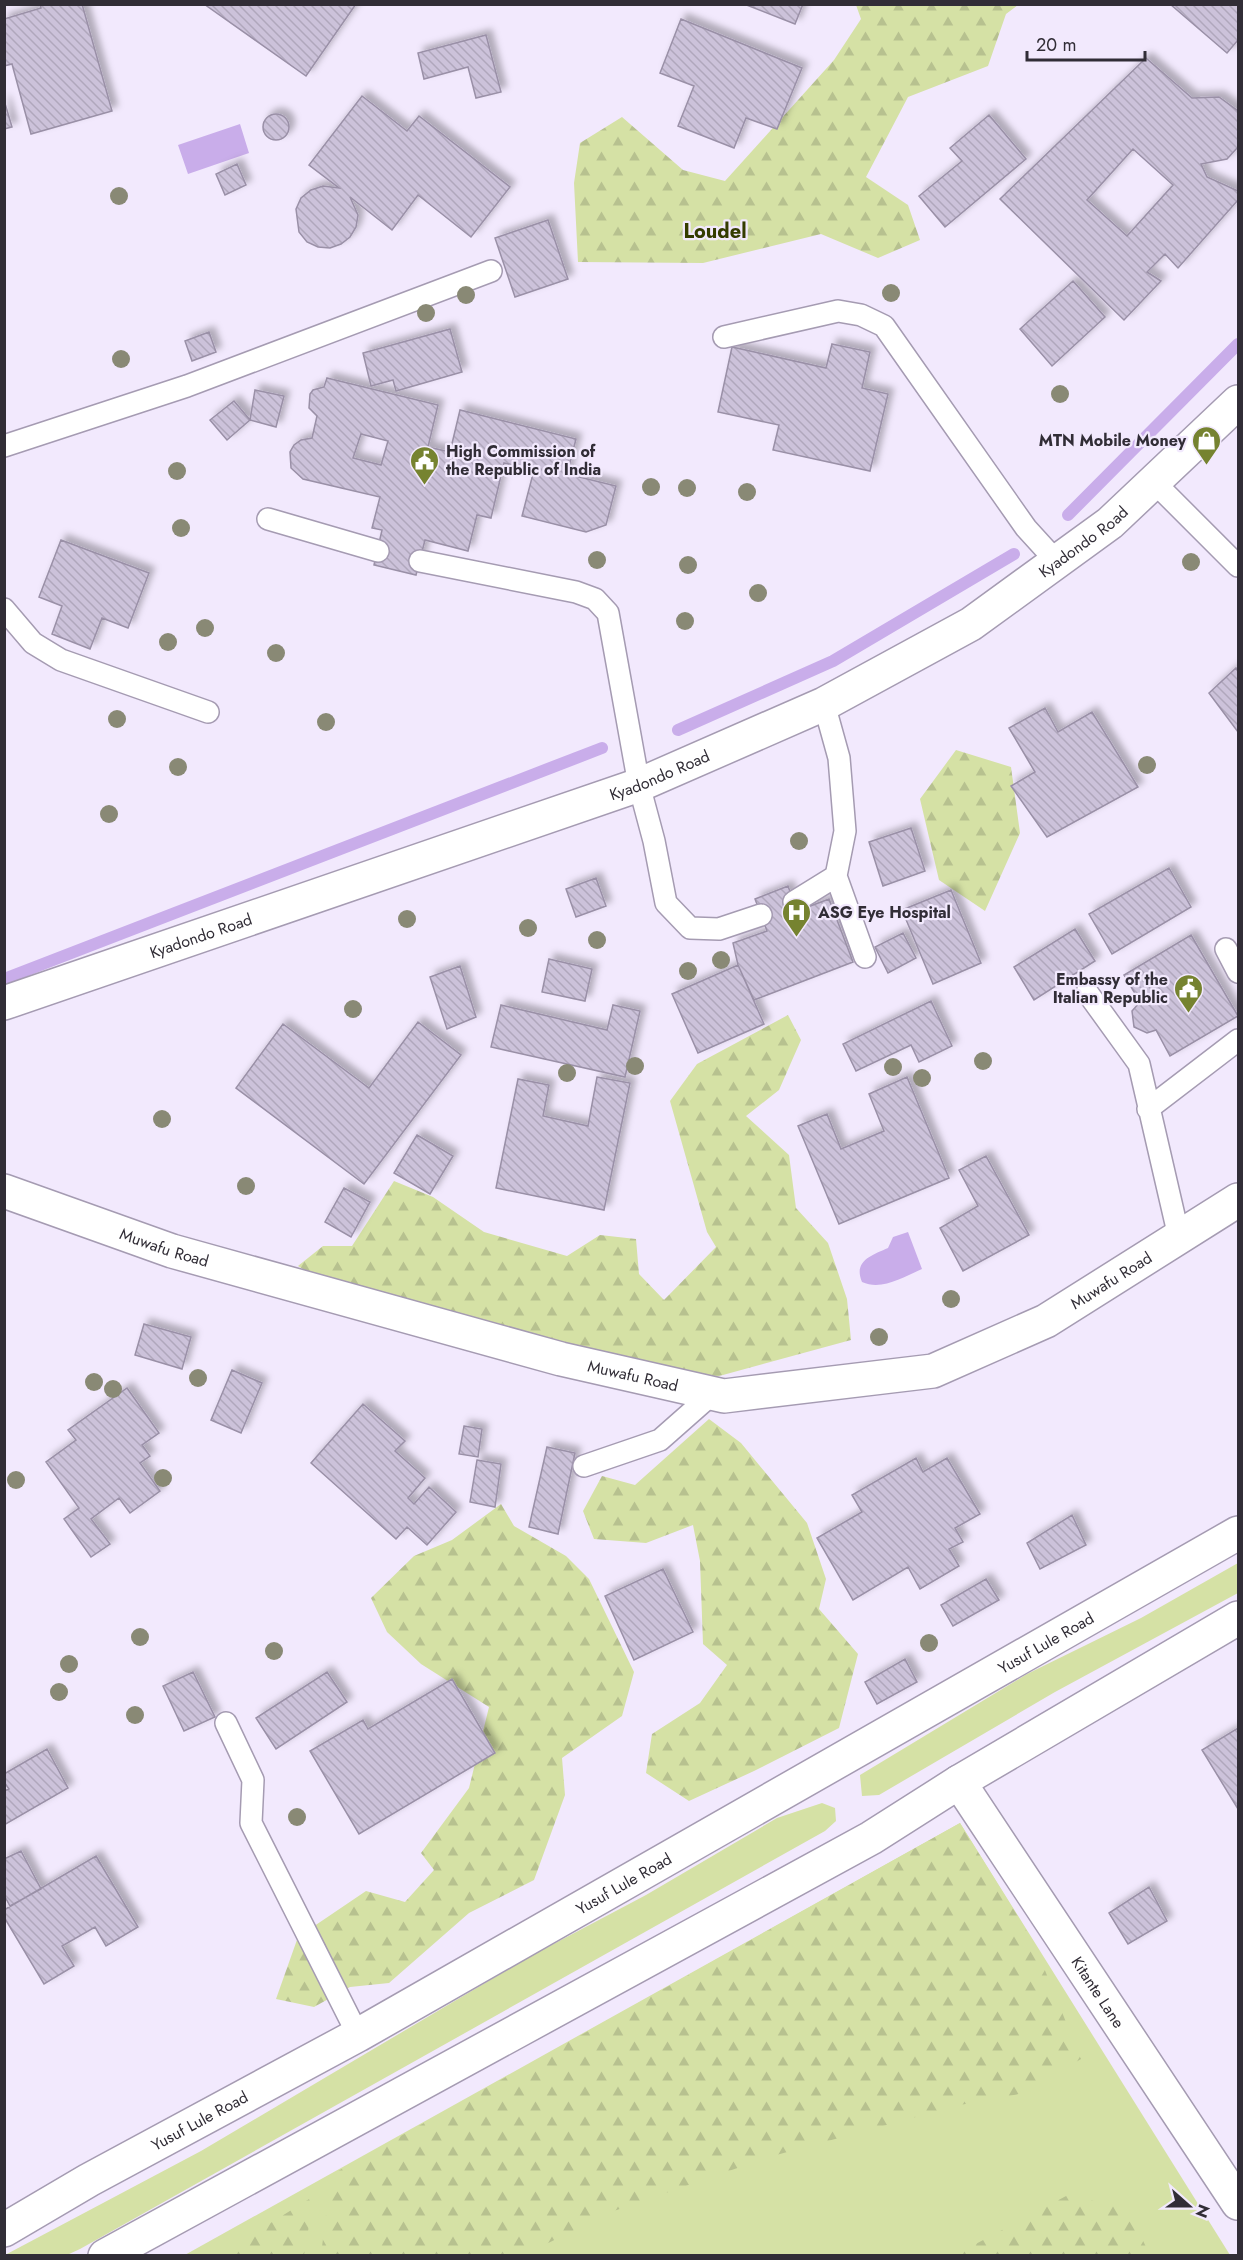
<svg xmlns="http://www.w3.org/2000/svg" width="1243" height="2260" font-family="Jost,sans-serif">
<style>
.green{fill:#d5e1a5}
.forest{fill:url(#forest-firs)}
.water{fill:#c9adea}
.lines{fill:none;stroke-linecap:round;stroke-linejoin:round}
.stream{stroke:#c9adea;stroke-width:12}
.building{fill:url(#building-back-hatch);stroke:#9a90a7;stroke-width:1.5;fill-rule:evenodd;filter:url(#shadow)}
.lane-casing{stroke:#a59bb2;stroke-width:24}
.street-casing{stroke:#a59bb2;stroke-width:36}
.secondary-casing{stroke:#a59bb2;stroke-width:36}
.primary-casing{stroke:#a59bb2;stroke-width:36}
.lane{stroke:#fff;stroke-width:21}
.street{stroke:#fff;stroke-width:33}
.secondary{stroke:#fff;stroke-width:33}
.primary{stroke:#fff;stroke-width:33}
.tree{fill:#898975}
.labels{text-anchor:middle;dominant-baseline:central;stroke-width:4.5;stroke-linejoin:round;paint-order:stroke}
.poi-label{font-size:16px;font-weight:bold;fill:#312d36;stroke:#f2e9fd;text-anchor:end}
.street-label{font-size:16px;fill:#312d36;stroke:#f2e9fd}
.quarter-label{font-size:20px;font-weight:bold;fill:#343c00;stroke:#f2e9fd}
</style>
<defs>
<pattern id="forest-firs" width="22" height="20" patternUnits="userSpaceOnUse" patternTransform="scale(1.5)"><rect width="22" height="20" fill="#d5e1a5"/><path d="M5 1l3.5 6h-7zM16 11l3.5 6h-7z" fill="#b7c18f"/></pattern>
<pattern id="building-back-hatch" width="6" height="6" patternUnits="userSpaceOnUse" patternTransform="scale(1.5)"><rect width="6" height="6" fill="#ccc2da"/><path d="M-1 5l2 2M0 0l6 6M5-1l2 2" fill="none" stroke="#b0a7bc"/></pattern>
<filter id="shadow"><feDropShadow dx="5.5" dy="-5.5" stdDeviation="3" flood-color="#0004"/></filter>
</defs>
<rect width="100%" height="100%" fill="#f2e9fd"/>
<path class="green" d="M1238 1563V1593L1055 1692 879 1795 862 1796 860 1775 1027 1674 1141 1618Z
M822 1803 835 1808 836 1821 825 1831 80 2249 67 2255H5L201 2151 529 1957 646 1895 777 1818Z
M960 1823 1230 2255 183 2256Z"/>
<path class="forest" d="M856 5H1018L1006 14 988 66 908 97 866 177 908 205 920 240 878 258 821 234 703 263 578 262 574 183 580 143 622 117 683 170 725 181 834 60 861 19Z
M956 750 1011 767 1020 833 985 911 939 880 920 799Z
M788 1015 801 1040 779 1090 746 1116 789 1155 796 1208 828 1243 847 1299 851 1340 712 1378 488 1326 324 1282 298 1266 323 1246H352L394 1181 433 1197 484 1232 567 1256 600 1235 636 1239 639 1274 664 1300 716 1247 707 1232 670 1101 697 1064Z
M709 1419 741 1443 807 1523 826 1579 819 1609 858 1654 839 1728 754 1771 689 1801 646 1773 652 1734 700 1703 727 1665 703 1644 700 1561 693 1525 646 1543 594 1539 583 1511 602 1476 635 1485Z
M501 1504 514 1526 566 1556 589 1579 634 1672 622 1716 562 1758 565 1795 534 1880 469 1913 389 1983 350 1987 314 2007 276 1999 298 1937 366 1891 405 1902 434 1870 421 1853 469 1788 489 1707 421 1664 387 1632 371 1598 414 1556 452 1540Z
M960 1823 1033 1941 1081 2059 1024 2093 960 2105 769 2157 611 2212 524 2255H321L331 2175Z
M1068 2195 1128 2209 1146 2247 1138 2256 955 2255Z
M314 2196 304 2255H216L230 2248Z"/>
<path class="water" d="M240 124 249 153 188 174 178 145Z
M908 1232 922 1269C903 1277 882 1291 862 1282 853 1261 872 1255 888 1248L893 1237Z"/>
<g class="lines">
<path class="stream" d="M1068 515 1238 344
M678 730 833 661 1014 554
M4 979 602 748"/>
</g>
<path class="building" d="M40 4H82L112 111 31 134 12 64 4 66V19L41 8Z
M204 4H356L306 76Z
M744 4H803L795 24Z
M1170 4H1238V40L1227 53Z
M681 19 802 68 777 129 746 118 734 148 678 126 694 86 660 73Z
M486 35 501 92 476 98 468 67 424 79 418 53Z
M1146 58 1192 98 1219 97 1238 111V147L1227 159 1201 164 1207 177 1238 191V200L1178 268 1165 254 1147 272 1161 281 1124 320 1000 199ZM1133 149 1173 185 1127 236 1087 200Z
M362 96 407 131 419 116 510 187 471 237 418 195 392 230 350 197 358 215 356 227 350 237 341 244 330 248 318 247 307 242 299 232 296 209 301 198 311 190 323 186 339 188 309 165Z
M4 100 12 127 4 129Z
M263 127a13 13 0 1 1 26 0a13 13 0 1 1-26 0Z
M989 115 1026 159 945 227 919 196 962 161 950 148Z
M237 164 246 185 225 195 216 174Z
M548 220 568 279 515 297 495 238Z
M1073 281 1105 317 1052 366 1020 329Z
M450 329 462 372 396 391 393 380 371 386 363 353Z
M209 332 216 352 192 361 185 341Z
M832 344 870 352 862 388 888 394 870 471 773 450 779 425 718 412 732 347 826 368Z
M327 378 438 405 428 447 450 452 460 410 576 439 567 474 616 486 606 525 586 532 522 516 534 470 504 463 491 518 477 515 468 551 425 540 416 575 374 565 382 530 372 528 380 497 303 479 291 468 290 452 294 445 301 440 312 438 317 416 309 408 310 394 313 390 324 387ZM361 434 388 441 381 465 353 458Z
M255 390 284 396 276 427 250 420Z
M234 401 250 420 227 440 210 420Z
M61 540 149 573 128 628 102 618 90 649 52 634 62 606 39 597Z
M1236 668 1238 671V732L1209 693Z
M1045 708 1058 732 1092 712 1138 787 1047 837 1011 786 1035 772 1009 728Z
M911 828 925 871 883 886 869 842Z
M1169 868 1191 907 1112 954 1089 914Z
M596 878 606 906 576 917 566 889Z
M788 886 797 911 829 899 853 962 754 1000 738 965 733 943 767 931 755 899Z
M951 890 981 963 933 984 902 910Z
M1075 929 1095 961 1034 1000 1014 967Z
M903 933 916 958 888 973 875 947Z
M1191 935 1238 1016 1170 1056 1156 1030 1147 1033 1134 1027 1132 1011 1140 1002 1124 975Z
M549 959 592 969 585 1001 542 992Z
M738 965 764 1024 698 1053 672 994Z
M460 966 476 1017 447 1029 430 977Z
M931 1001 952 1046 919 1062 911 1045 856 1071 843 1044Z
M501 1005 607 1030 613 1005 640 1011 625 1077 491 1047Z
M418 1022 461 1055 364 1184 236 1088 283 1024 369 1088Z
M597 1077 630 1083 604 1210 496 1188 518 1079 549 1085 543 1116 588 1126Z
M907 1077 949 1178 839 1224 798 1126 827 1114 841 1149 884 1131 869 1094Z
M417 1135 453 1156 430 1194 394 1173Z
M986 1156 1029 1235 963 1271 940 1228 978 1206 959 1170Z
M344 1188 370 1202 351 1237 325 1222Z
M144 1324 191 1337 182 1369 135 1355Z
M232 1370 262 1383 241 1433 211 1420Z
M127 1388 159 1433 142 1445 150 1456 140 1463 160 1491 130 1513 119 1498 91 1519 110 1544 91 1557 64 1519 79 1508 46 1462 76 1440 68 1430Z
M363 1404 405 1441 395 1451 425 1478 408 1498 414 1504 429 1487 456 1512 427 1545 407 1527 396 1539 311 1463Z
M464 1426 482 1429 478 1457 459 1454Z
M547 1447 575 1453 558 1534 529 1527Z
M916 1458 923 1472 947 1458 980 1514 955 1528 963 1542 949 1549 959 1566 920 1589 908 1567 853 1600 817 1538 862 1512 852 1495Z
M477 1460 501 1464 495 1507 470 1502Z
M1072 1515 1086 1545 1040 1569 1027 1543Z
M663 1569 693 1632 634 1660 605 1596Z
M986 1579 999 1600 953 1626 941 1605Z
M905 1659 917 1682 877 1704 865 1682Z
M193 1672 215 1717 184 1731 163 1686Z
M327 1672 347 1702 276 1749 256 1718Z
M452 1679 495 1753 359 1834 310 1751 363 1720 368 1729Z
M1238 1728V1809L1202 1750Z
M47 1749 68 1788 4 1825V1791L9 1789 4 1782V1774Z
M21 1851 41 1889 10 1906 4 1895V1859Z
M96 1856 138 1927 106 1946 95 1927 62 1946 74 1966 44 1984 4 1917V1910Z
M1149 1887 1167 1921 1128 1944 1109 1913Z"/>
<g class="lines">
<defs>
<path id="lane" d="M724 337 838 311 861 315 884 326 1026 528 1057 562
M4 446 187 386 491 271
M1154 482 1238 566
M268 519 378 551
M420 561 576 592 595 599 608 613 639 785 654 841 666 903 690 928 719 929 761 915
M4 609 33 643 61 660 208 712
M836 876 865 957
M794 902 836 876 845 831 839 758 824 704
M1226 949 1238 972
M1087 992 1139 1064 1179 1237
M1148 1109 1238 1040
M584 1466 660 1440 711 1395
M226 1723 253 1780 251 1823 358 2035"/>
<g id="street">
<path id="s1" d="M4 1191 172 1251 561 1359 724 1396 933 1371 1046 1321 1238 1200"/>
<path id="s2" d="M959 1782 1238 2203"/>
</g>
<g id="secondary">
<path id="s3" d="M4 1003 639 785 824 704 971 624 1110 523 1238 402"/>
</g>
<g id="primary">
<path id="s4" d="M4 2230 89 2180 358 2035 1238 1533"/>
<path d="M105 2256 871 1838 959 1782 1238 1618"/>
</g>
</defs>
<use href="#lane" class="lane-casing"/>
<use href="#street" class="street-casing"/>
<use href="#secondary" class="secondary-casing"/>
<use href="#primary" class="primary-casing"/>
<use href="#lane" class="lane"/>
<use href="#street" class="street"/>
<use href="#secondary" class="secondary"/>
<use href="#primary" class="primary"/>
</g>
<g class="tree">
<circle cx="119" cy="196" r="9"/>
<circle cx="891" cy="293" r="9"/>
<circle cx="466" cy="295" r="9"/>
<circle cx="426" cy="313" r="9"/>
<circle cx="121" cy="359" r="9"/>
<circle cx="1060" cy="394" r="9"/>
<circle cx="177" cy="471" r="9"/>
<circle cx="651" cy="487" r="9"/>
<circle cx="687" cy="488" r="9"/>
<circle cx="747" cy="492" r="9"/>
<circle cx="181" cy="528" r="9"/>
<circle cx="597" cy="560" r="9"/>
<circle cx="1191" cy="562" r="9"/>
<circle cx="688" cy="565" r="9"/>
<circle cx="758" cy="593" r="9"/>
<circle cx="685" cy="621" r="9"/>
<circle cx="205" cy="628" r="9"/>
<circle cx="168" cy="642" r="9"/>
<circle cx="276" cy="653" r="9"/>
<circle cx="117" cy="719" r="9"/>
<circle cx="326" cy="722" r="9"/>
<circle cx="1147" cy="765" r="9"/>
<circle cx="178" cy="767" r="9"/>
<circle cx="109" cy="814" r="9"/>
<circle cx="799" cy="841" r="9"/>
<circle cx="407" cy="919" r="9"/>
<circle cx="528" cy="928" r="9"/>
<circle cx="597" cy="940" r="9"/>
<circle cx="721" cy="960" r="9"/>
<circle cx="688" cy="971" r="9"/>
<circle cx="353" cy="1009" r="9"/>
<circle cx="983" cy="1061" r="9"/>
<circle cx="635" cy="1066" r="9"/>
<circle cx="893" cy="1067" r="9"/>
<circle cx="567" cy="1073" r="9"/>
<circle cx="922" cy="1078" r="9"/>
<circle cx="162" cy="1119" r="9"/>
<circle cx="246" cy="1186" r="9"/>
<circle cx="951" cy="1299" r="9"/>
<circle cx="879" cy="1337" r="9"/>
<circle cx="198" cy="1378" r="9"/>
<circle cx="94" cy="1382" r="9"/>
<circle cx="113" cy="1389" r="9"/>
<circle cx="163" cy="1478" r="9"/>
<circle cx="16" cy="1480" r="9"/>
<circle cx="140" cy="1637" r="9"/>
<circle cx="929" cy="1643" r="9"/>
<circle cx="274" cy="1651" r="9"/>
<circle cx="69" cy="1664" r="9"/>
<circle cx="59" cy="1692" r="9"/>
<circle cx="135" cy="1715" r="9"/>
<circle cx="297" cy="1817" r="9"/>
</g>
<defs>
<symbol id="shop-pin" viewBox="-11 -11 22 30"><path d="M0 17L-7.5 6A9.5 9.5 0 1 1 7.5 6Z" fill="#768330" stroke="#f2e9fd"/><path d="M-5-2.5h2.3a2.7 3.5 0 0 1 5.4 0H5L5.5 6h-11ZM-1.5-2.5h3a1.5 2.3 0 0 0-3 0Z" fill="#fff"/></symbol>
<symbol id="civic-pin" viewBox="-11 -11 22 30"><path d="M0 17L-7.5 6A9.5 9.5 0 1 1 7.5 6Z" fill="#768330" stroke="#f2e9fd"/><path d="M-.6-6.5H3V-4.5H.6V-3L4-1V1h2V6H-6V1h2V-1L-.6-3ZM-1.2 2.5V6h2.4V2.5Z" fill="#fff"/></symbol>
<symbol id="hospital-pin" viewBox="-11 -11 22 30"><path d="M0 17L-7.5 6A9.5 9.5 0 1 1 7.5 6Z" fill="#768330" stroke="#f2e9fd"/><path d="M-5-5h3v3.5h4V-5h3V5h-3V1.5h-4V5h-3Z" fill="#fff"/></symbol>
</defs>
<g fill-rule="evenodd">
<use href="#shop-pin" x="1190" y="424" width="33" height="45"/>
<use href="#civic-pin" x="408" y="444" width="33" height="45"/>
<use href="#hospital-pin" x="780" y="896" width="33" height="45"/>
<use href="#civic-pin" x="1172" y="972" width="33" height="45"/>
</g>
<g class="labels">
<g class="poi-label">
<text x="1186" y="440">MTN Mobile Money</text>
<text x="446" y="451" text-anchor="start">High Commission of<tspan x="446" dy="18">the Republic of India</tspan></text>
<text x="818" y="912" text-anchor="start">ASG Eye Hospital</text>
<text x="1168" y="979">Embassy of the<tspan x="1168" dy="18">Italian Republic</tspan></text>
</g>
<g class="street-label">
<text stroke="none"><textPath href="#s3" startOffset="1180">Kyadondo Road</textPath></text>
<text stroke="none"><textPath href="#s3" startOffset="694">Kyadondo Road</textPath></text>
<text stroke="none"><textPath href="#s3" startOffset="208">Kyadondo Road</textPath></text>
<text stroke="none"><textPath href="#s1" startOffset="170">Muwafu Road</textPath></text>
<text stroke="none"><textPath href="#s1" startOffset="1160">Muwafu Road</textPath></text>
<text stroke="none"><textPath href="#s1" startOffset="656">Muwafu Road</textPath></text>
<text stroke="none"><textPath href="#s4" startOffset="1196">Yusuf Lule Road</textPath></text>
<text stroke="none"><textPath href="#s4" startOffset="710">Yusuf Lule Road</textPath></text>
<text stroke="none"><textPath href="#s2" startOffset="252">Kitante Lane</textPath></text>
<text stroke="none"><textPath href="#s4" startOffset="224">Yusuf Lule Road</textPath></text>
</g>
<g class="quarter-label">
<text x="715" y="231">Loudel</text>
</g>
</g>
<rect width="1243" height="2260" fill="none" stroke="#312d36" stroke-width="12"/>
<g transform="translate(1189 2206) rotate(111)" stroke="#f2e9fd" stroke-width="4.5" paint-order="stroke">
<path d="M0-4.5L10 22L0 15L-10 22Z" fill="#312d36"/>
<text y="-9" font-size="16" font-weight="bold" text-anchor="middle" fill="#312d36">N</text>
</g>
<path d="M1027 51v9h118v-9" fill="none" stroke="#312d36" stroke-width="3"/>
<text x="1036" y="51" font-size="18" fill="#312d36" stroke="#f2e9fd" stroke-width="4.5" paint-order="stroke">20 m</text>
</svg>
